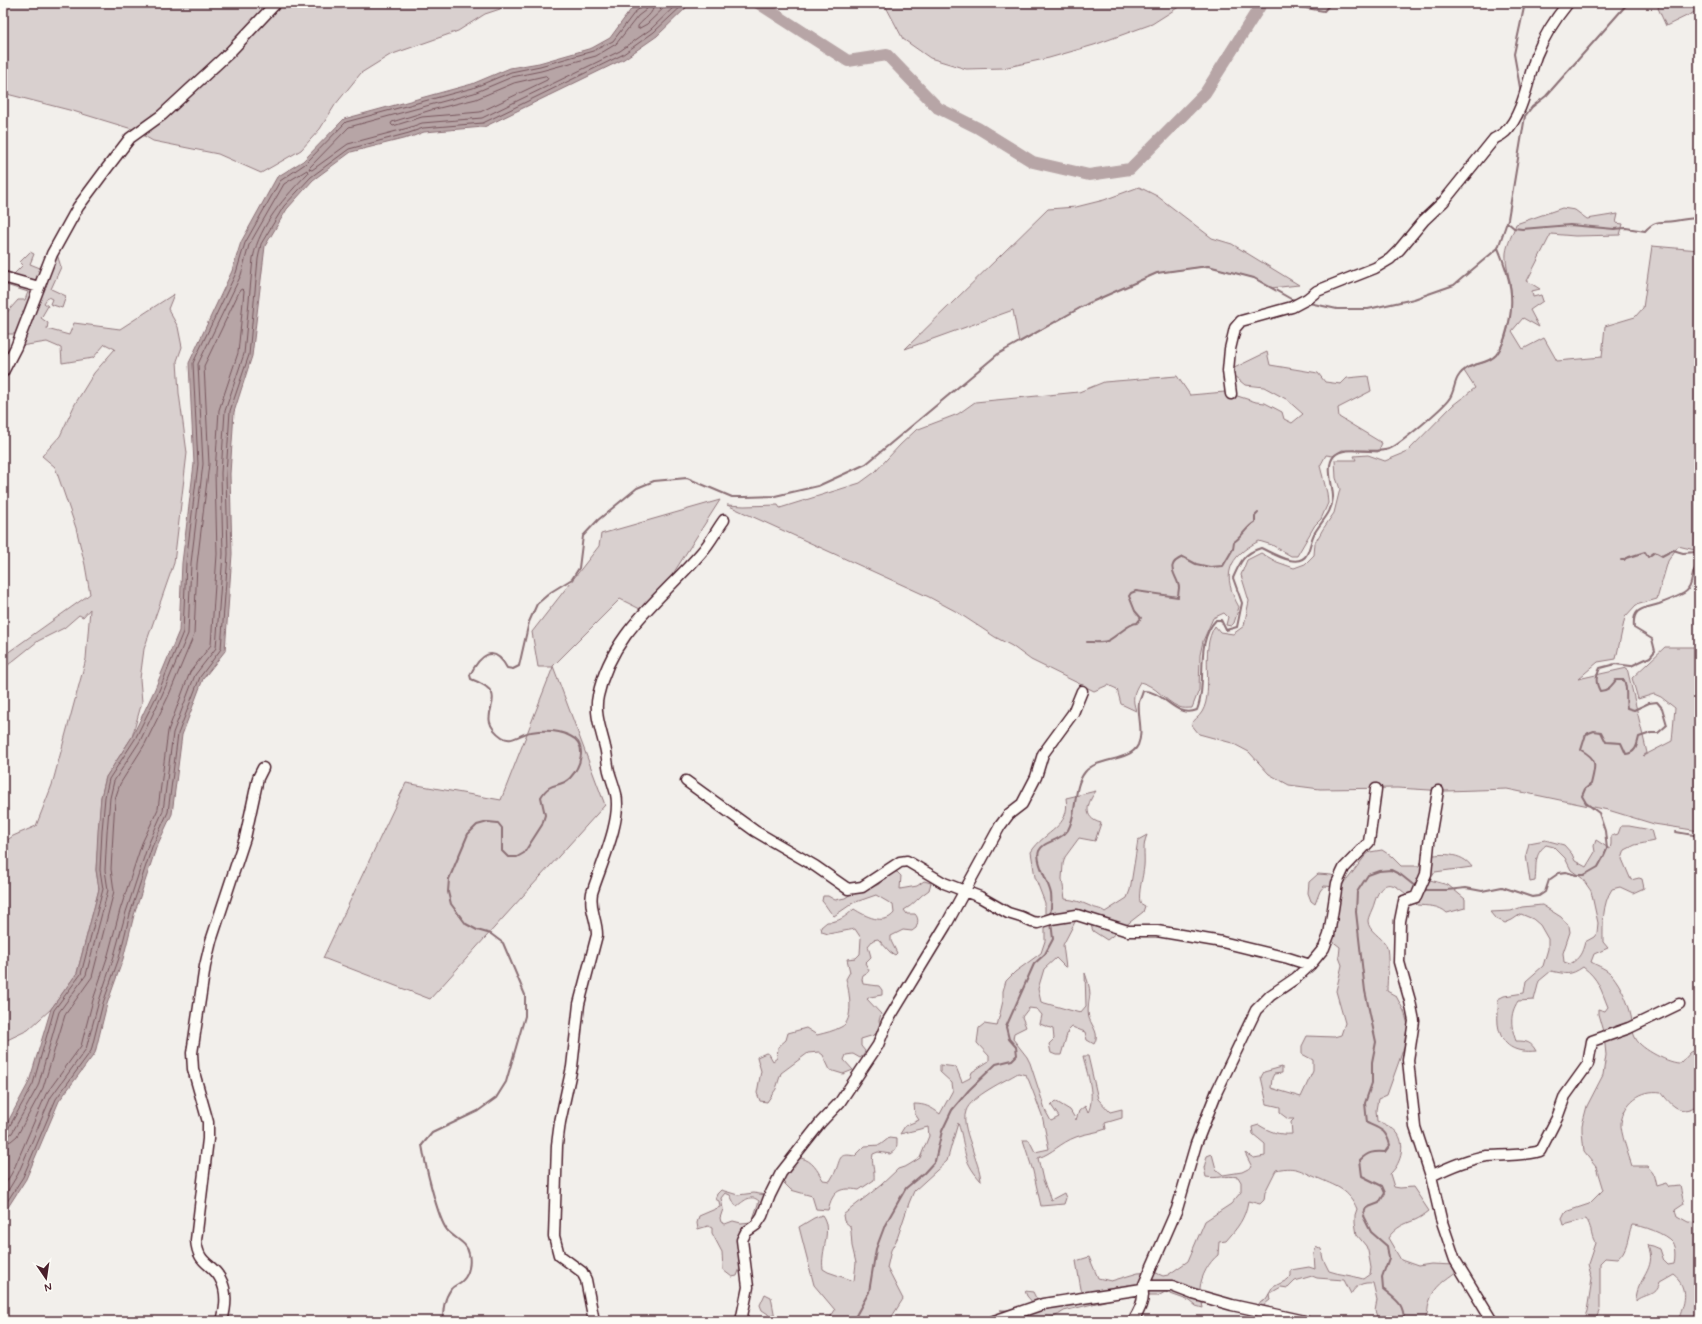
<svg xmlns="http://www.w3.org/2000/svg" width="1702" height="1324" font-family="Mynerve,sans-serif">
<style>
.green{fill:#d9d0cf;stroke:#92787d;fill-rule:evenodd}
.water{fill:#b7a5a6;stroke:#8b6f75}
.lines{fill:none;stroke-linecap:round;stroke-linejoin:round}
.shore{stroke:#76555c;stroke-width:1}
.stream{stroke:#8b6f75;stroke-width:2}
.river{stroke:#b7a5a6;stroke-width:12}
.minor-casing{stroke:#4a1f2b;stroke-width:13}
.minor{stroke:#fdfcf7;stroke-width:10}
</style>
<rect width="100%" height="100%" fill="#f2efeb"/>
<filter id="ink" filterUnits="userSpaceOnUse"><feTurbulence type="fractalNoise" baseFrequency=".025" numOctaves="2"/><feDisplacementMap in="SourceGraphic" scale="8" xChannelSelector="R" yChannelSelector="G"/><feConvolveMatrix kernelMatrix="1 2 1 2 8 2 1 2 1" color-interpolation-filters="sRGB"/></filter>
<g filter="url(#ink)">
<path class="green" d="M3 3H504L500 9 485 14 458 31 390 55 361 73 335 105 320 129 301 150 261 173 218 154 153 141 132 129 73 111 3 93Z
M884 3H1185L1152 24 1094 45 1049 58 1003 68 966 69 930 58 903 39Z
M1660 3H1699V10L1666 26 1658 8Z
M1139 187 1157 196 1212 238 1232 244 1299 285 1271 288 1254 278 1208 266 1157 273 1087 304 1019 343 1013 310 905 349 1048 209 1076 207 1104 200Z
M1562 208 1575 210 1587 219 1618 214 1616 223 1623 224 1620 235 1575 236 1551 234 1527 281 1540 289 1532 291 1533 297 1541 295 1543 301 1530 310 1539 327 1523 318 1512 331 1523 349 1544 338 1557 361 1602 357 1605 326 1635 317 1643 308 1652 246 1699 250V551L1678 546 1668 561 1657 599 1636 605 1625 617 1616 659 1598 662 1578 679 1627 668 1647 753 1643 756 1672 741 1675 708 1661 697 1654 694 1638 699 1632 678 1665 647H1694L1699 643V831L1654 824 1608 810 1507 789 1446 791 1397 788 1320 789 1289 785 1269 774 1249 752 1232 743 1199 734 1191 724C1194 720 1199 717 1202 712 1215 690 1199 650 1215 626L1220 632 1233 634 1244 626 1249 601 1241 575 1247 560 1261 553 1277 562 1294 568 1305 564 1314 555 1315 543 1323 529 1334 513 1340 489 1336 478 1335 460H1356L1354 456 1368 455 1385 461 1407 452 1453 405 1475 388 1464 371C1474 363 1488 364 1496 355 1509 340 1513 308 1511 290 1510 278 1505 265 1506 253 1507 244 1513 233 1516 224Z
M51 246 56 251 61 267 51 289 66 296 62 308 50 304 52 299 48 297 44 303 48 306 41 318 48 323 47 329 69 335 74 323 120 329 174 294 168 309 178 327 182 347 177 361 179 393 187 453 174 563 144 649 140 679 142 702 132 737 106 777 101 797 96 870 99 889 77 973 51 1009 28 1030 3 1042V843L13 836 36 826 52 785 86 659 90 609 83 617 79 615 64 628 38 641 3 669V656L90 594 85 565 76 528 55 467 42 456 60 436 75 404 94 373 115 349 105 344 93 358 62 363 61 348 47 342 20 346 16 334H3V317L18 300H25L28 292 3 284V270L14 274 23 265 20 262 30 252 34 254 30 264 40 268Z
M1267 352 1270 365 1318 373 1325 382 1341 384 1347 378 1368 376 1371 391 1338 408 1339 417 1382 443 1378 452 1342 450 1333 456 1326 455 1320 466 1327 493 1328 503 1321 519 1315 525 1297 556H1291L1272 545 1259 541C1228 557 1221 575 1239 607L1234 623 1231 626 1226 625 1228 617 1224 613 1213 618 1203 641 1200 655 1199 690 1192 708C1188 708 1183 709 1179 707 1164 701 1157 686 1140 682 1133 693 1132 699 1136 711L1121 704 1117 689 1108 685 1094 691 1031 660 1012 646 995 637 957 612 929 597 727 505 744 506 778 505 780 508 860 483 875 472 900 445 916 430 958 414 975 402 1079 392 1104 382 1177 376 1190 395 1225 392 1256 402 1265 403 1282 412 1284 419 1292 423 1303 414 1286 399 1264 387 1245 385 1228 371Z
M720 500 648 613 620 599 553 666 605 805 430 999 323 958 406 783 501 800 553 667H538L532 632 599 546 601 534Z
M1096 791C1087 803 1082 818 1101 823L1095 841 1079 838 1065 857 1063 864 1062 879 1065 899C1075 900 1081 902 1090 906 1096 909 1100 908 1105 912L1127 898 1130 890 1138 840 1147 835C1142 846 1145 855 1144 866 1143 878 1138 891 1140 903L1145 906 1143 912 1107 940 1093 931 1088 917 1076 920 1063 945 1066 968 1056 958 1044 969 1038 989 1041 1002 1080 1013 1086 1006 1085 973C1087 979 1090 987 1090 994 1089 1002 1087 1010 1089 1018 1093 1028 1100 1034 1094 1044L1087 1040 1085 1032 1072 1027 1068 1031 1061 1055H1056L1051 1053 1049 1044 1054 1039 1053 1029 1040 1024 1042 1015 1037 1009 1029 1008 1022 1017 1026 1027 1014 1033 1013 1039 1027 1057 1030 1063 1046 1112 1051 1121 1059 1117 1051 1105 1055 1101 1070 1110 1076 1120 1079 1111 1085 1106 1088 1113C1096 1095 1087 1074 1083 1056H1088L1098 1099 1110 1112 1122 1109V1118L1105 1123 1106 1129C1096 1133 1086 1133 1076 1137 1060 1143 1053 1153 1038 1158L1043 1180 1051 1200 1064 1193 1066 1198 1064 1204 1041 1206 1033 1171 1023 1140H1029L1035 1152 1049 1149 1042 1115 1029 1081 1026 1075 1018 1073C1005 1081 971 1096 966 1111 962 1122 969 1138 972 1148 975 1159 980 1169 981 1181 960 1158 967 1148 958 1123L947 1161 914 1191 909 1203 897 1239 891 1250 887 1268 903 1299 891 1318 888 1321H828L835 1310 814 1285 799 1227 814 1218 822 1215C833 1230 820 1251 823 1269L828 1272 854 1281 856 1263 852 1246 851 1232 850 1226 844 1221 843 1215 881 1185 898 1169 907 1166 920 1158 929 1136 928 1127 900 1134 905 1126 919 1120 915 1114 914 1104C925 1104 931 1107 940 1114L953 1090 952 1083 940 1072V1065L956 1067 962 1082 970 1078 972 1072 989 1061V1056L977 1043 979 1028 984 1024 997 1026 1003 1001V991L1006 981 1015 972 1041 953 1045 941V903L1035 877 1031 852C1045 830 1071 828 1066 798Z
M1621 826H1629L1651 830 1654 841 1635 845 1625 850 1622 859 1631 880 1639 878 1642 879 1644 888 1633 893 1620 887 1612 889C1602 904 1603 924 1603 942L1608 948 1594 954 1591 962C1598 966 1607 969 1612 975 1621 986 1628 1002 1631 1015 1633 1023 1631 1031 1636 1039 1641 1049 1670 1064 1681 1063L1691 1052 1699 1049V1104C1681 1117 1672 1106 1661 1092 1641 1089 1624 1102 1621 1123 1620 1131 1629 1157 1632 1166H1647L1653 1173 1656 1186 1666 1183 1669 1187 1680 1186 1684 1204 1675 1210 1677 1216 1688 1222 1699 1223V1321H1677C1683 1304 1690 1288 1673 1275L1659 1283C1655 1297 1646 1293 1636 1301 1636 1278 1658 1270 1648 1245L1653 1246 1660 1249 1664 1261 1668 1265 1674 1264C1675 1258 1676 1248 1672 1242 1666 1234 1642 1225 1632 1225 1627 1237 1628 1251 1617 1259L1605 1258 1600 1263V1309L1595 1321H1583L1587 1311 1592 1279 1588 1264 1595 1243C1590 1235 1592 1226 1586 1219L1564 1225 1562 1218 1565 1212 1589 1204 1603 1190 1596 1167 1584 1152 1582 1131V1125L1587 1106 1603 1075 1606 1055 1604 1035 1598 1014V1009L1605 1011 1608 1007C1601 990 1599 979 1583 967 1570 976 1566 974 1551 971L1539 981 1534 1000 1518 1001C1509 1015 1511 1027 1516 1041 1527 1041 1531 1042 1536 1051 1516 1053 1501 1047 1498 1024 1497 1016 1499 1007 1498 999L1504 996 1524 993 1526 981 1543 966 1548 949V939L1540 925 1533 919 1521 914 1512 920 1505 923 1495 918 1490 912 1511 911 1522 907 1542 905 1561 917 1569 926 1570 932 1563 953 1564 962 1570 964C1580 958 1582 953 1585 942L1594 937 1597 933 1598 923 1591 891 1582 878 1571 870 1565 858 1554 847 1546 845C1533 855 1537 866 1535 881L1530 882 1526 855 1529 843 1545 840 1564 845 1572 854 1575 861 1586 867 1595 852 1594 846 1596 840 1610 849 1611 844V836L1618 834Z
M1382 850 1391 856 1401 866H1419L1424 857C1439 853 1462 852 1472 867L1435 872 1430 880 1448 885 1465 899V908L1447 913C1439 905 1427 906 1417 905 1401 889 1384 869 1374 904 1373 908 1368 917 1368 921 1368 931 1382 937 1386 945 1390 953 1387 981 1387 991L1396 996 1404 1011 1408 1025V1036L1387 1095 1378 1099 1376 1110 1377 1121C1384 1124 1393 1127 1398 1134 1406 1147 1400 1165 1390 1174L1394 1187 1400 1188 1413 1187 1429 1211C1425 1214 1420 1218 1415 1220 1404 1224 1396 1227 1388 1238L1401 1260 1418 1266 1431 1264 1454 1265 1456 1272C1446 1279 1434 1287 1430 1300 1427 1307 1429 1314 1424 1321H1373L1377 1316 1375 1311 1377 1300 1373 1283C1363 1282 1356 1285 1351 1294L1344 1280 1317 1278 1312 1276 1295 1281 1288 1288 1281 1287 1269 1294 1270 1300C1261 1306 1261 1311 1264 1321H1259L1256 1308 1261 1301 1266 1299 1273 1287 1287 1280 1291 1276V1270L1309 1267 1315 1269 1314 1254 1316 1246 1321 1249 1323 1259 1329 1271C1340 1275 1352 1275 1363 1279L1370 1274 1371 1268 1368 1251 1366 1246 1357 1235 1355 1222V1215L1357 1209C1349 1190 1338 1187 1320 1179 1302 1172 1297 1165 1276 1170L1265 1192 1264 1200 1260 1204 1248 1201C1245 1219 1238 1227 1226 1241L1219 1242 1218 1255C1209 1262 1201 1276 1200 1288 1200 1294 1202 1302 1203 1308L1196 1306 1190 1301 1165 1292 1158 1296H1125L1064 1311C1050 1322 1033 1321 1015 1321L1006 1311 1000 1310H1018L1034 1304 1027 1296 1025 1291 1033 1292 1036 1298 1043 1300 1084 1295 1081 1289 1076 1261 1089 1257 1098 1278 1111 1281 1138 1273 1154 1272 1163 1276 1168 1275 1188 1261 1205 1221 1231 1204 1241 1192V1182L1238 1177C1226 1175 1217 1179 1206 1177L1204 1168 1207 1156 1212 1154 1216 1169 1223 1175 1242 1172 1252 1167 1245 1153 1254 1158 1265 1156V1144L1253 1134 1252 1127 1259 1125C1270 1132 1279 1135 1292 1134L1291 1122 1294 1119H1288L1280 1113V1107L1267 1104 1261 1077 1264 1072 1282 1067V1073L1274 1074 1272 1078 1271 1088 1301 1097 1313 1071V1060L1302 1054V1046L1307 1036 1334 1037 1341 1035 1345 1023 1336 991 1342 965 1339 957 1340 947 1331 940 1337 887 1324 886 1320 891 1315 904 1311 901 1308 893 1309 882 1318 874 1331 875 1347 880 1365 856 1370 852Z
M892 871 897 872 901 876 900 889 917 886 924 881 931 883 929 890C919 896 914 905 904 910L907 914H915C919 918 918 923 916 928L912 931 903 930 891 936V941L897 953 895 955 890 952 878 939 873 940 868 946 871 957 865 963 869 970 868 972 863 975 862 979 863 984 879 986 882 990V995L870 997 867 999 881 1014 879 1021 882 1028 874 1035 861 1039V1046L865 1051 864 1055 860 1058 853 1054 846 1055 844 1060 853 1070 843 1074 830 1070 823 1055 819 1052 808 1053 781 1073 776 1089 767 1102 760 1101 757 1093 761 1071 757 1057 766 1053 769 1054 773 1061 777 1058 778 1047 786 1040 788 1033 806 1028 817 1035C825 1033 834 1031 841 1027 855 1021 849 990 846 979L850 972 847 959 856 958 860 954 861 938 855 929 828 934 822 932 821 927 827 922C839 922 845 917 854 909 865 916 884 926 894 913L893 905 876 895 853 903 834 916C829 912 827 906 822 901L823 896H828L835 900 845 898 857 890H867L879 884 885 875Z
M889 1138 897 1139C897 1148 897 1149 890 1154L878 1152 873 1154C871 1163 875 1170 874 1180L859 1190C840 1187 833 1190 828 1210L816 1209 812 1196 791 1190 783 1182C785 1167 789 1166 801 1158 813 1161 817 1170 823 1180L830 1181C832 1177 835 1173 836 1170 841 1157 839 1153 855 1156L865 1146 880 1145Z
M721 1190 738 1195 754 1193 765 1195 755 1221 740 1235V1268L737 1276 732 1277 723 1270 722 1252 712 1233V1228L708 1226 698 1229 697 1223 699 1216 720 1207 719 1201 715 1199 717 1194ZM725 1193 730 1195 735 1205 737 1206C745 1200 751 1194 759 1201L752 1222 741 1223 733 1221 725 1224 721 1222 720 1218 723 1209 721 1198Z
M765 1294 771 1297 775 1318 797 1319 807 1321H770L768 1314 762 1310 760 1305Z"/>
<path class="water" d="M642 3H691L657 36 624 59 484 127 424 132 411 137 351 152 313 180 287 209 265 246 252 356 234 412 230 474 232 554 225 651 203 679 182 735 172 814 156 848 134 915 123 959 107 1004 95 1053 59 1101 26 1179 3 1215V1131L29 1082 51 1009 77 973 99 889 96 870 98 831 101 797 106 777 132 737 154 691 179 631 182 563 194 464 189 363 232 271 241 242 277 177 303 161 344 119 472 84 510 68 539 63 592 48 610 38 632 8Z"/>
<g class="lines">
<path class="shore" d="M648 3 646 10 638 16 616 44 596 56 541 71 512 77 474 93 349 127 310 167 309 169 312 170 348 144 408 128 422 123 482 118 620 51 651 29 678 3
M654 3C654 15 644 18 638 26V29L647 24 669 3
M546 76 548 78 547 80 480 112 422 117 393 126 391 124 392 122 431 110 476 99 514 83Z
M3 1132 8 1129 33 1084 54 1010 81 974 103 889 100 870 102 831 105 797 109 779 135 739 158 693 183 632 186 563 198 464 193 363 236 273 245 243 280 181 305 164 346 122 473 88 511 72 540 66 593 51 613 41 635 12 642 7 643 3
M3 1137 8 1136 12 1133 38 1086 59 1012 86 975 108 890 105 870 107 832 110 798 114 781 140 741 162 695 188 634 191 563 203 464 198 364 241 275 249 245 284 184 307 170 308 173C285 197 260 224 253 258L244 354 225 411 221 473 223 554 216 648 195 675 173 733 163 811 148 845 126 912 114 956 99 1001 86 1049 51 1097 18 1174 3 1199
M3 1143 11 1141 17 1136 43 1088 65 1015 92 977 114 891 111 869 115 799 120 784 145 744 168 697 194 635 197 564 209 464 204 366 240 290 242 289 244 291 238 353 219 410 215 473 217 554 211 645 190 672 168 731 158 809 142 843 120 910 108 955 93 1000 81 1046 46 1094 13 1171 3 1188
M3 1208 23 1177 56 1099 91 1051 103 1003 119 958 130 914 152 847 168 812 178 734 200 677 221 649 228 554 226 474 230 411 249 355 258 259 261 244 284 206 311 177 349 149 409 133 423 128 483 123 622 55 654 32 685 3"/>
<path class="stream" d="M1276 3 1324 11 1331 3
M1521 93 1514 54 1525 3
M1507 222 1514 228 1522 229 1570 225 1614 229 1626 228 1645 231C1656 219 1660 223 1674 221 1682 220 1690 218 1699 218
M1309 303 1337 309H1368L1414 299 1454 285 1498 248 1508 219 1525 116 1532 107 1546 96 1628 3
M1621 560H1624L1626 558 1645 552 1648 557 1655 552 1662 556 1673 550 1683 553 1697 552 1699 555
M1087 642C1093 642 1102 643 1107 641 1117 637 1128 623 1137 623L1141 618 1135 611 1129 596 1131 593 1136 591 1178 597C1178 594 1179 590 1179 587 1177 575 1163 565 1183 557L1196 564 1210 567 1223 566 1233 549 1234 542C1243 536 1246 527 1255 522V516L1258 513
M1676 832 1699 836
M1423 890H1447L1466 888 1482 891 1502 887 1532 897 1539 896 1545 892 1549 880 1559 873 1566 872 1576 875H1584L1598 867 1604 856 1607 849 1605 831 1599 813 1586 803 1582 796 1585 789 1591 784C1595 766 1599 760 1581 750L1586 734 1594 731 1601 732 1606 742 1621 743 1626 754C1636 753 1637 745 1639 737L1651 733H1658L1667 725 1662 708 1657 702 1649 703 1634 710 1627 708C1625 698 1628 689 1624 680H1616C1611 686 1608 691 1600 691 1595 682 1596 677 1600 668L1615 664 1631 666 1650 657 1655 651 1652 639 1634 628C1632 607 1643 609 1659 604 1667 601 1677 597 1684 593 1695 587 1689 571 1699 564
M1050 915C1051 909 1052 901 1051 894 1049 882 1035 862 1039 851 1044 840 1060 842 1068 830 1078 813 1072 788 1085 772 1097 757 1130 762 1138 745 1144 731 1137 716 1139 702 1140 699 1142 695 1143 691 1164 690 1175 719 1197 710 1208 682 1194 643 1216 620H1221L1226 630 1237 627 1242 603 1233 578C1240 562 1244 553 1261 548 1272 553 1299 570 1307 554 1310 548 1311 540 1314 534 1321 521 1332 514 1333 497 1333 485 1325 466 1334 456 1345 444 1373 455 1389 449 1398 446 1443 408 1449 399 1454 393 1454 383 1458 377 1469 360 1485 367 1496 355 1502 348 1505 338 1507 330 1516 299 1510 277 1498 248
M443 1321C443 1309 444 1299 451 1289 454 1285 460 1284 463 1280 469 1274 471 1263 469 1254 467 1242 455 1239 447 1230 437 1217 425 1163 422 1145L432 1133 478 1111 496 1098 506 1082 525 1016V995L503 943 491 934 477 930 466 924 451 904 448 892 449 879 468 834 477 825 488 822 498 823 502 828V851L508 857H517L524 853 542 825 545 815 541 797C551 780 559 789 570 778 581 766 588 744 570 736 558 730 544 730 531 732 521 733 512 744 502 737 468 713 519 697 471 679L470 675C480 655 494 643 507 668L513 669 519 666 529 622 537 604 551 592 572 579 579 568 583 536 598 520 637 488 654 481 687 478 732 497H745L775 496 818 486 866 464 998 354 1087 304 1157 273 1208 266 1254 278 1291 299 1297 300
M853 1321 869 1292 876 1249 885 1225 906 1188 924 1173 935 1161 942 1131 952 1110 969 1090 996 1064 1012 1060 1017 1055 1016 1047 1009 1039 1006 1027 1034 964 1045 954 1053 939 1051 922
M1404 1321C1404 1303 1396 1300 1383 1289L1382 1277 1389 1258 1387 1246 1371 1232 1363 1216 1366 1208 1379 1203 1385 1193 1382 1186 1362 1176 1360 1160C1368 1152 1374 1151 1385 1152L1390 1145C1386 1130 1381 1129 1367 1123L1365 1103 1372 1083V1062L1376 1042 1365 991 1356 912 1357 892 1368 875 1379 871 1391 870 1401 875 1416 887"/>
<path class="river" d="M758 3 848 61 887 55 938 108 978 128 1033 162 1089 175 1130 169 1205 93 1262 3"/>
<defs>
<path id="minor" d="M3 277 39 287
M3 372 16 347 52 254 78 207 107 168 130 138 162 115 229 53 276 3
M1231 394 1228 371 1230 349 1235 328 1241 321 1292 307 1307 299 1317 291 1375 268 1390 259 1399 250 1424 220 1444 201 1494 139C1497 137 1502 135 1505 132 1523 115 1528 79 1536 56 1544 36 1555 19 1568 3
M686 781 755 831 815 866 848 889 862 887 900 862 907 861 944 883 980 897 1008 913 1021 917 1032 922 1038 923 1051 919 1077 915 1128 931H1157L1222 942 1288 958 1310 965
M1438 791 1429 843 1426 874 1416 897 1404 901 1400 921 1399 962 1410 1001 1414 1021 1408 1060 1415 1127 1431 1176 1441 1219 1455 1260 1492 1321
M1431 1176C1449 1167 1467 1159 1487 1156 1504 1155 1523 1156 1540 1151L1557 1118 1565 1096 1588 1064 1592 1041 1629 1028 1679 1004
M1144 1286H1172L1193 1294 1232 1305 1305 1321
M222 1321C226 1307 228 1292 220 1278 211 1262 198 1265 196 1240L208 1139V1122L193 1069 192 1053 205 966 211 941 245 838 258 778 263 768
M594 1321 586 1280 582 1272 559 1255 554 1236 557 1145 560 1122 572 1067 579 1004 597 935C597 919 589 910 592 893 600 867 622 821 616 794 614 786 611 778 609 771 607 763 607 754 605 747 601 730 594 713 598 696 611 633 661 599 701 553 710 543 716 531 724 520
M741 1321 748 1287 742 1240 746 1232 756 1225 762 1216 770 1195 781 1173 821 1122 840 1102 878 1045 887 1022 946 925 1000 826 1009 814 1022 804 1036 777 1043 754 1073 713 1082 691
M994 1321 1043 1304 1142 1289
M1133 1321C1138 1313 1146 1299 1142 1289L1177 1209 1196 1144 1217 1091 1256 1010 1271 995 1296 978 1310 965 1324 948 1329 935 1337 883 1344 868 1369 842 1376 789"/>
</defs>
<use href="#minor" class="minor-casing"/>
<use href="#minor" class="minor"/>
</g>
</g>
<rect width="1702" height="1324" fill="none" stroke="#fdfcf7" stroke-width="16"/>
<rect x="8" y="8" width="1686" height="1308" fill="none" stroke="#4a1f2b" stroke-width="1.5" filter="url(#ink)"/>
<g transform="translate(46 1278) rotate(167)" stroke="#fdfcf7" stroke-width="3" paint-order="stroke">
<path d="M0-3L7 15L0 10L-7 15Z" fill="#4a1f2b"/>
<text y="-6" font-size="11" font-weight="bold" text-anchor="middle" fill="#4a1f2b">N</text>
</g>
</svg>
